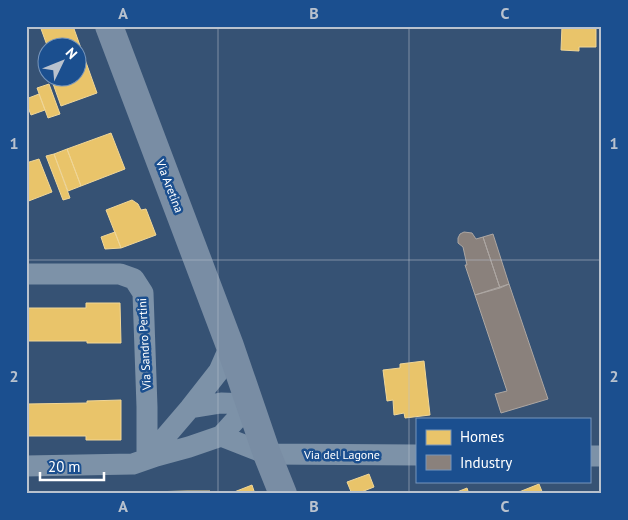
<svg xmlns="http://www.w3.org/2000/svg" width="628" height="520" font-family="'PT Sans',sans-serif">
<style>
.homes{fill:#e9c46a;stroke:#f0d697}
.industry{fill:#8a817c;stroke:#ada7a3}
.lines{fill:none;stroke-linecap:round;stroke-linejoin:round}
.street{stroke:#7d92a8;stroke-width:21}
.secondary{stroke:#798da4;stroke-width:28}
.grid{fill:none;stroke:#b9c2ce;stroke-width:1;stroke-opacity:0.55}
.labels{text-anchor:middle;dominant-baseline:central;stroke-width:5;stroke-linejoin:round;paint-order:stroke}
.street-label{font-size:12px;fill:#fff;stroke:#1b4f8f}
.neatline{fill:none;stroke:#b9c2ce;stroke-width:2}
.grid-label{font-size:16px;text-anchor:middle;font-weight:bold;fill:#b9c2ce}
</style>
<rect width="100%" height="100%" fill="#365274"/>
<path class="homes" d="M40 26H73L97 93 61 106 51 78H78V48H48Z
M562 26H596V47H579V51L561 50Z
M49 84 60 114 48 118 37 88Z
M39 94 45 110 31 115 26 102V99Z
M111 133 125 169 81 186 67 149Z
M67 149 81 186 68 191 54 154Z
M54 154 70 198 63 200 46 156Z
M39 159 52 192 26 202V163Z
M132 200 138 204 141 210 146 209 156 235 121 248 106 210Z
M115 232 121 248 105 249 101 237Z
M86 303H120L121 343H87V341H26V308H86Z
M424 361 430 415 405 418 404 413 394 415 393 400 387 401 383 370 400 368V364Z
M121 400V440H86V436H26V404L87 403V401Z
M369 474 374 487 356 494H352L347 482Z
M539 484 543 494H514Z
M252 485 255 494H229Z
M467 488 469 494H452Z
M187 491 188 494H108V493Z
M187 491H210L211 494H188Z"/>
<path class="industry" d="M464 232 472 233 476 239 483 237 500 288 475 295 465 265H467L463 247 458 243V238L460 234Z
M493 234 509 284 500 288 483 237Z
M509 284 548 399 501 413 495 394 507 391 475 295Z"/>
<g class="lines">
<path class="street" d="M26 274H120L134 279 143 293 147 407V459
M190 408 221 403 250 404
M221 436 267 454 417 455
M156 456 166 436 190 408 219 371 230 346
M589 456H602
M26 466 133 464 156 456 189 447 221 436 250 404"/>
<path class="secondary" d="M109 26 230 346 267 454 283 494"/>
</g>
<path class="grid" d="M218 26V494M409 26V494M26 260H602"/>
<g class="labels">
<g class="street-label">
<text transform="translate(170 186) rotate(69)">Via Aretina</text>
<text transform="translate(144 344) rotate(-93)">Via Sandro Pertini</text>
<text x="342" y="454">Via del Lagone</text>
</g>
</g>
<rect width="628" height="520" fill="none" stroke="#1b4f8f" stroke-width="55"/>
<rect x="416" y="418" width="175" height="65" fill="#1b4f8f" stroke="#7695bc"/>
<rect x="426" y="430" width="25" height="15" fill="#e9c46a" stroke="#7695bc"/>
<text x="460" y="442" font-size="15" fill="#ffffff">Homes</text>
<rect x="426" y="455" width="25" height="15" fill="#8a817c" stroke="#7695bc"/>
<text x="460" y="468" font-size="15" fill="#ffffff">Industry</text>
<g transform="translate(62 62) rotate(47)"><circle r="24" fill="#1b4f8f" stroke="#7695bc"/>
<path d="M0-4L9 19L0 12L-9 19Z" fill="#b9c2ce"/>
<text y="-8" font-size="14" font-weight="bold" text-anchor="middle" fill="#ffffff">N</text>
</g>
<path d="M40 472v8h64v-8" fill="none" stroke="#ffffff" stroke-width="2.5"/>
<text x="48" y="472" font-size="15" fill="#ffffff" stroke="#1b4f8f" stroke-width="4" paint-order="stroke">20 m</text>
<rect x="28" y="28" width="572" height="464" class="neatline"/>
<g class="grid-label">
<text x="123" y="19">A</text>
<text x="314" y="19">B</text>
<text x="505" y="19">C</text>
<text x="14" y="149">1</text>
<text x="614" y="149">1</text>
<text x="14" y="382">2</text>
<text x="614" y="382">2</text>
<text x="123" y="512">A</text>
<text x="314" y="512">B</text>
<text x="505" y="512">C</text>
</g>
</svg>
